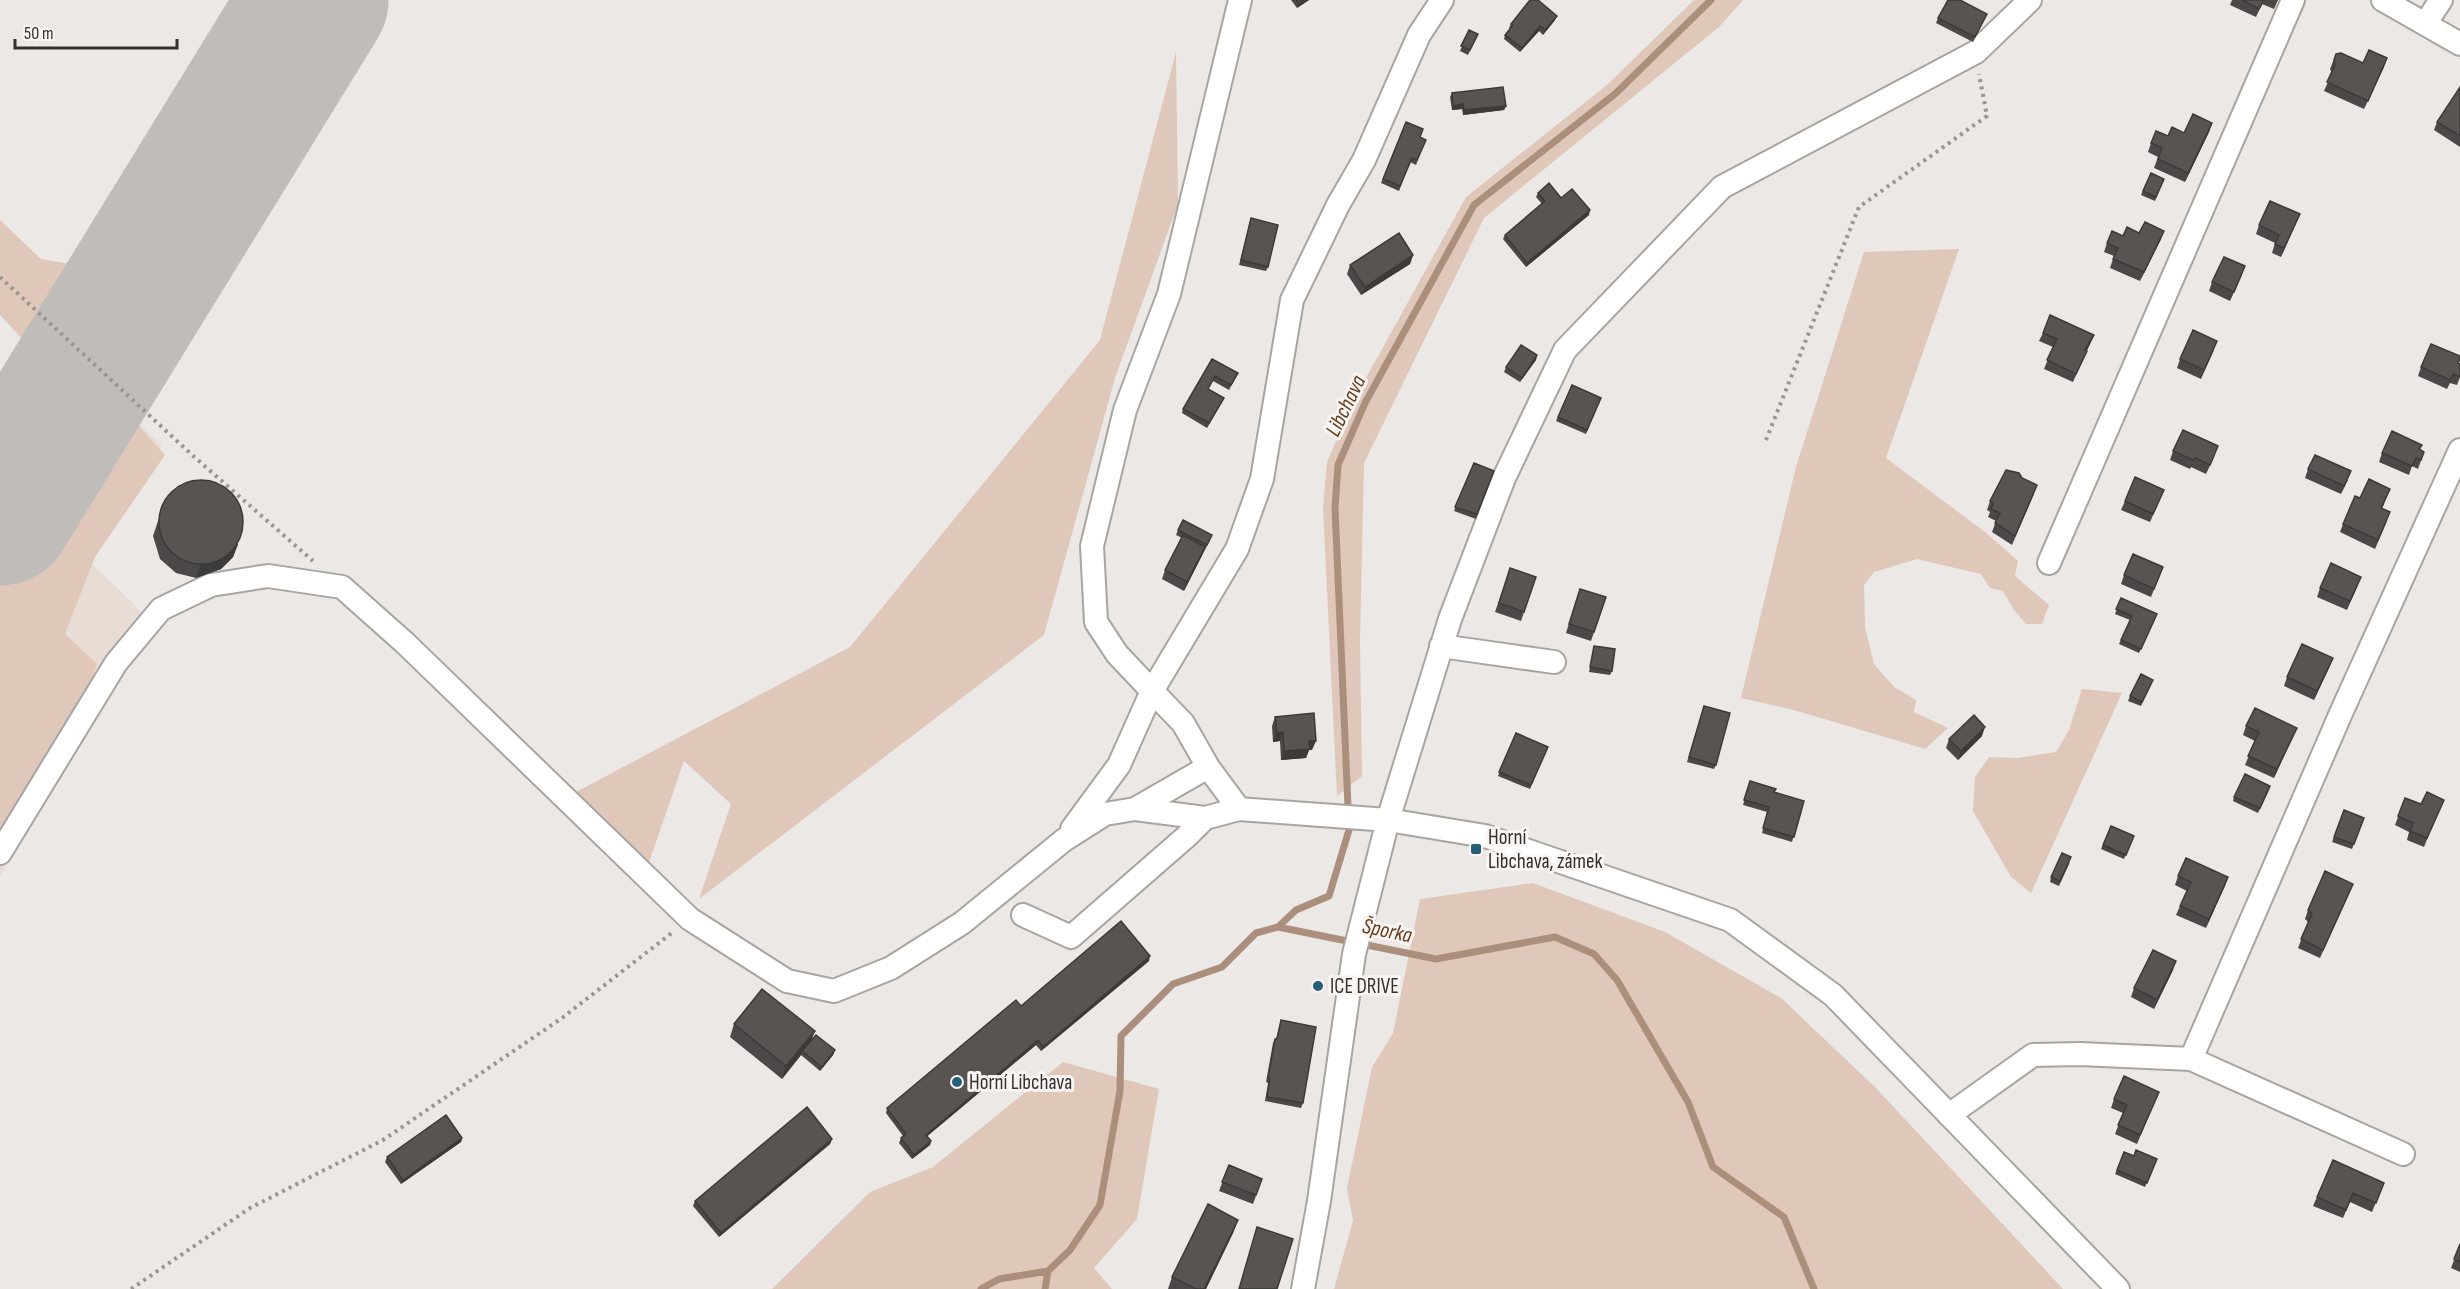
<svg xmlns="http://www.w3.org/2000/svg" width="2460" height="1289" font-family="'Sofia Sans Condensed',sans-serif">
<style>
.built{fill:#e8dcd5}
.green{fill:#dfc8b9}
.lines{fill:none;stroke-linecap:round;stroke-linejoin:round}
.stream{stroke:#ab8f7c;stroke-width:7}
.runway{stroke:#bfbcb9;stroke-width:147}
.minor-casing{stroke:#a8a4a1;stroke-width:26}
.path{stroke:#989593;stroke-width:4;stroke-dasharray:3 4.5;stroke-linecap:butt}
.minor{stroke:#fff;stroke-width:22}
.wall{fill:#4b4847}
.shaded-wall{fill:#3d3b39}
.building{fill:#575452;stroke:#3d3b39;stroke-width:1.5}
.poi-dot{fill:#255e78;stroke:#f9f5f2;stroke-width:2}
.labels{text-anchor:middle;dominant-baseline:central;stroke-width:6;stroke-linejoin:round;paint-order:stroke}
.poi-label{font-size:21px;fill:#333130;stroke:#f9f5f2;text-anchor:start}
.water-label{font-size:22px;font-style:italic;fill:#653c1d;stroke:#f9f5f2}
</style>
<rect width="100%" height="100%" fill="#ece8e5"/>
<path class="built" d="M254 0H372L121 407 162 445 89 561 143 613 0 876V407Z"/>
<path class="green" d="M248 0H286L0 466V413L19 382 28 358Z
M342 0H368L132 388 126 412 165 455 95 557 65 634 97 664 88 690 0 837V558Z
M1694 0H1743L1719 27 1484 218 1364 463 1360 640 1362 776 1337 796 1323 508 1327 462 1355 398 1466 197 1607 85Z
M1176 52 1178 204 1115 378 1044 635 699 899 731 804 684 761 647 868 574 793 850 647 1100 340Z
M0 220 41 259 83 266 31 348 0 315Z
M1959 249 1886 458 1985 532 2018 561 2015 576 2049 605 2042 624H2026L2014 610 2003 591 1990 588 1981 574 1917 559 1874 572 1864 585 1865 627 1874 664 1894 687 1916 700 1914 712 1948 728 1925 749 1794 710 1741 698 1796 467 1864 252Z
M2082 689 2122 693 2031 893 2011 877 1973 811 1975 777 1989 757 2017 758 2056 752 2069 730Z
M1533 883 1665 932 1781 998 1875 1087 2063 1289H1334L1353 1221 1347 1188 1372 1067 1393 1033 1420 899Z
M1063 1062 1159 1089 1137 1219 1094 1268 1112 1289H772L870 1192 933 1167Z"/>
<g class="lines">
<path class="stream" d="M1278 927 1296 910 1329 896 1349 830 1335 508 1338 465 1365 403 1474 205 1615 94 1711 0
M981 1289 999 1279 1048 1271 1070 1250 1100 1205 1120 1091 1121 1036 1173 984 1222 967 1256 933 1278 927 1436 959 1555 937 1594 954 1617 980 1688 1102 1713 1167 1784 1217 1814 1289
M1045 1289 1048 1271"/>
<path class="runway" d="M0 512 315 0"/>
<defs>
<path id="minor" d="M1442 0 1419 35 1364 160 1338 205 1292 300 1262 479 1237 549 1152 691 1183 723 1208 767 1239 809 1388 820 1485 836 1730 920 1833 995 2118 1289
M2383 0 2460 44
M2425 24 2441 0
M2049 563 2293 0
M1441 646 1554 662
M1135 809 1205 818 1239 809
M1072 829 1119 765 1152 691 1117 654 1096 622 1092 546 1125 410 1169 294 1240 0
M0 853 116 663 161 609 211 585 268 576 342 587 405 643 690 919 787 981 834 991 891 968 962 923 1064 840 1105 814 1135 809 1208 767
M1023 915 1071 937 1187 836 1205 818
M2191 1059 2403 1154
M1949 1115 2033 1055 2080 1054 2191 1059 2341 713 2460 450
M1303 1289 1319 1201 1354 954 1388 820 1450 619 1504 478 1565 350 1722 187 1976 52 2030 0"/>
</defs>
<use href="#minor" class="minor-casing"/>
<path class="path" d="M0 277 191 454 313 561
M1766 440 1859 207 1987 116 1979 74
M131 1289 250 1208 383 1140 562 1018 673 932"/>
<use href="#minor" class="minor"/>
</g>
<path class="wall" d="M1291 0H1309L1297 8Z
M2232 0H2278L2274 9 2262 4 2256 17 2230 5Z
M1987 14 1973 42 1936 23 1938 18Z
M1555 20 1543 35 1539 31 1520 52 1504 39 1505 35 1510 29 1509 28 1511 24Z
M1469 30 1478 34 1468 55 1460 51Z
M2336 54 2363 63 2384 67 2364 109 2324 91 2332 73 2330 69Z
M2460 87V147L2434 130 2437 122Z
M1452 93 1506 106 1504 110 1463 115 1462 109 1452 110 1450 97Z
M1406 122 1420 137 1424 144 1416 165 1410 162 1399 191 1381 183Z
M2212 123 2209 132 2185 182 2154 168 2158 157 2148 152 2151 143 2168 136 2184 133Z
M2151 173 2164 179 2155 201 2141 195Z
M1538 193 1561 198 1589 215 1526 267 1503 239 1505 235 1542 204 1536 197Z
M2300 214 2281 257 2272 253 2275 243 2256 234 2259 225Z
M1251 218 1268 267 1266 271 1239 265Z
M2139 233 2161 239 2140 281 2110 268 2114 256 2104 252 2107 243 2123 236Z
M1413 255 1410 264 1361 295 1347 274 1350 265Z
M2242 275 2230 301 2209 291 2212 282Z
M2043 333 2094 335 2073 382 2044 369 2053 347 2039 341Z
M2214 350 2201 379 2177 368 2180 359Z
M1537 355 1536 360 1520 382 1504 372 1506 367Z
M1212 359 1238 373 1229 390 1213 381 1208 389 1224 398 1207 428 1182 413 1183 409Z
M2459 364H2460V377L2457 385 2450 383 2447 389 2418 376 2421 367Z
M1572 385 1601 398 1586 434 1556 421Z
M2422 445 2420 450 2424 452 2418 469 2412 466 2409 475 2379 462 2382 453Z
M2173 451 2215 455 2206 474 2191 467 2190 469 2170 460Z
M1474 463 1494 471 1476 519 1454 511Z
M2308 469 2348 480 2341 494 2305 478Z
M2022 478 2034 494 2012 545 1992 532 1996 521 1988 517 1990 512 1987 510 1990 501Z
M2390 489 2382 509 2387 521 2375 549 2340 532 2343 524 2360 498Z
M2164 490 2150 522 2121 510 2125 501Z
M165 500 238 544 233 557 221 569 196 578 176 573 160 559 153 536Z
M1178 530 1210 540 1184 591 1162 579 1165 570 1182 538 1176 535Z
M2163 567 2151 597 2121 584 2124 575Z
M1510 568 1536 577 1521 621 1495 612Z
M2358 585 2347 610 2317 597 2320 588Z
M1577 597H1606L1591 641 1566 633Z
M2121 598 2155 619 2139 653 2119 644 2130 620 2115 614Z
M1594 646 1612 671 1610 675 1589 672Z
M2333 658 2314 700 2284 686 2287 677Z
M2151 685 2141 706 2128 701 2130 696Z
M1704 706 1716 765 1714 769 1687 762Z
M1275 717 1312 750H1309L1306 758 1281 760 1280 741 1273 742 1272 726Z
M2246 726 2293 736 2274 778 2245 765 2255 741 2243 735Z
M1516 733 1548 747 1530 789 1498 776Z
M1982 736 1958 760 1946 748 1949 739Z
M1750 781 1774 792 1804 801 1792 842 1762 833 1767 812 1743 805Z
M2269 790 2258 813 2233 801 2234 797Z
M2405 798 2421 804 2440 808 2424 847 2407 840 2409 832 2395 825Z
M2344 810 2364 818 2352 849 2332 842Z
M2111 826 2134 836 2124 859 2101 849Z
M2070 862 2059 886 2050 882 2051 877Z
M2178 876 2228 877 2206 928 2176 915 2187 891 2175 885Z
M2349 893 2320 958 2298 948 2308 922 2305 919 2308 910Z
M1149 961 1041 1051 1036 1045 927 1136 931 1141 930 1145 912 1159 899 1143 901 1138 903 1136 886 1113 887 1108 1021 1006Z
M2173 970 2154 1009 2131 997 2134 988Z
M1281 1020 1303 1103 1301 1108 1265 1101 1268 1083 1266 1082 1273 1043 1275 1039H1276Z
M734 1024 812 1040 835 1050 833 1055 820 1071 801 1055 782 1079 730 1037Z
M2159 1092 2137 1144 2115 1134 2123 1113 2111 1108 2114 1099Z
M462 1138 461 1142 401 1184 385 1162 387 1157Z
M832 1139 830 1144 719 1237 693 1206 695 1201Z
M2124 1152 2134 1156 2157 1159 2145 1187 2115 1174Z
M1229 1165 1262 1179 1253 1204 1219 1191Z
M2384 1183 2372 1212 2350 1202 2343 1218 2313 1206 2317 1197Z
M1238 1220 1233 1233 1206 1289H1168L1172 1277Z
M2460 1244V1272L2451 1268Z"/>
<path class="shaded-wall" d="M1304 0H1309L1297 8 1299 4Z
M1557 16 1555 20 1543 35 1545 30Z
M1540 26 1539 31 1520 52 1522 48Z
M2387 58 2384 67 2364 109 2368 101Z
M1463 104 1462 109 1452 110 1453 106Z
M1506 106 1504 110 1463 115 1464 110Z
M2212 123 2209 132 2185 182 2188 173Z
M1590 210 1589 215 1526 267 1527 263Z
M2300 214 2296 223 2281 257 2284 248Z
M2164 231 2161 239 2140 281 2144 272Z
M1413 255 1410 264 1361 295 1365 287Z
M2094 335 2090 344 2082 359 2085 350Z
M1537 355 1536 360 1520 382 1522 378Z
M1224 398 1222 402 1207 428 1209 423Z
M238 544 233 557 221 569 196 578 201 565Z
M1205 547 1202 555 1184 591 1187 582Z
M2333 658 2330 666 2314 700 2317 691Z
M1985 727 1982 736 1958 760 1961 751Z
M2297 728 2293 736 2274 778 2277 769Z
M1283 732 1280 741 1273 742 1277 733Z
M1309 741H1316L1312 750H1309L1306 758 1281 760 1284 751Z
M2228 877 2225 886 2206 928 2209 919Z
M1150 956 1149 961 1041 1051 1043 1047Z
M2176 961 2173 970 2154 1009 2157 1000Z
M815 1031 810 1044 802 1051 801 1055 782 1079 786 1066Z
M1038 1040 1036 1045 924 1139 926 1135Z
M835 1050 833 1055 820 1071 822 1067Z
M462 1138 461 1142 401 1184 403 1180Z
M832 1139 830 1144 719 1237 721 1233Z
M931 1141 930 1145 912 1159 914 1155Z
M1238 1220 1233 1233 1206 1289H1204Z"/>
<path class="building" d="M1296 0H1304L1299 4Z
M1530 0H1538L1557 16 1545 30 1540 26 1522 48 1505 35 1513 25 1511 24Z
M1948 0H1960L1987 14 1975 37 1938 18Z
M2242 0H2264L2259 9Z
M1469 30 1478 34 1470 50 1461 46Z
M2369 50 2387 58 2368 101 2327 82 2335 65 2334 60 2336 54 2341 53 2363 63Z
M1503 87 1506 106 1464 110 1463 104 1453 106 1452 93Z
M2460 87V136L2437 122Z
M2193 114 2212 123 2188 173 2158 159 2162 148 2151 143 2156 131 2168 136 2172 127 2184 133Z
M1406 122 1423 129 1420 137 1426 140 1417 160 1412 158 1400 186 1383 179Z
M2151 173 2164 179 2156 197 2143 191Z
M1549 183 1561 198 1572 189 1590 210 1527 263 1505 235 1545 201 1538 193Z
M2270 201 2300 214 2284 248 2275 244 2279 235 2259 225Z
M1251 218 1278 225 1268 267 1241 260Z
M2145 222 2164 231 2144 272 2113 259 2118 248 2107 243 2112 231 2123 236 2127 227 2139 233Z
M1399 233 1413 255 1365 287 1350 265Z
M2224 257 2245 266 2234 292 2212 282Z
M2050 315 2094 335 2085 350 2087 351 2076 374 2047 360 2057 339 2043 333Z
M2193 330 2217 341 2204 370 2180 359Z
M2431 344 2460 356V359L2458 363 2460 364V377L2454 374 2450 380 2421 367Z
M1521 345 1537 355 1522 378 1506 367Z
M1212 359 1238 373 1231 385 1215 376 1208 389 1224 398 1209 423 1183 409Z
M1572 385 1601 398 1587 430 1558 417Z
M2183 430 2218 446 2210 465 2195 458 2193 460 2173 451Z
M2392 431 2422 445 2419 449 2424 452 2421 460 2416 458 2412 466 2382 453Z
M2315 455 2351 471 2344 486 2308 469Z
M1474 463 1494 471 1477 514 1455 507Z
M2006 470 2019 473 2022 478 2037 485 2015 536 1995 523 2000 513 1991 509 1993 503 1990 501Z
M2135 477 2164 490 2153 514 2125 501Z
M2369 479 2390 489 2381 508 2390 512 2378 540 2343 524 2355 496 2360 498Z
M159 522a42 42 0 1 1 84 0a42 42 0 1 1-84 0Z
M1183 520 1212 535 1207 545 1178 530Z
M1183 535 1205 547 1187 582 1165 570Z
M2133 554 2163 567 2154 589 2124 575Z
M2331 563 2361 577 2350 601 2320 588Z
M1510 568 1536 577 1524 612 1499 603Z
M1580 589 1606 597 1594 632 1569 624Z
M2121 598 2157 614 2141 649 2121 640 2132 616 2116 609Z
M2302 644 2333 658 2317 691 2287 677Z
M1594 646 1615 649 1612 671 1590 667Z
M2141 674 2153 680 2142 702 2130 696Z
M1704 706 1730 713 1716 765 1689 757Z
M2255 708 2297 728 2277 769 2248 756 2259 732 2246 726Z
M1314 713 1316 741H1309L1310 749 1284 751 1283 732 1277 733 1275 717Z
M1974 715 1985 727 1961 751 1949 739Z
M1516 733 1548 747 1531 785 1499 772Z
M2245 774 2270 786 2260 808 2234 797Z
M1750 781 1776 789 1774 792 1804 801 1794 837 1763 828 1769 807 1744 800Z
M2427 792 2444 800 2427 838 2410 831 2413 823 2398 816 2405 798 2421 804Z
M2344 810 2364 818 2354 844 2334 837Z
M2111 826 2134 836 2126 855 2103 845Z
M2062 853 2071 857 2060 881 2051 877Z
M2186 858 2228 877 2209 919 2180 906 2191 882 2178 876Z
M2325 871 2353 884 2323 950 2301 939 2312 914 2308 910Z
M1121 921 1150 956 1043 1047 1038 1040 926 1135 931 1141 914 1155 901 1138 906 1134 887 1108 1016 1000 1021 1006Z
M2153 950 2176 961 2157 1000 2134 988Z
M762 989 815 1031 786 1066 734 1024Z
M1281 1020 1316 1027 1303 1103 1267 1097 1270 1078H1268L1275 1039H1277Z
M816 1035 835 1050 822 1067 802 1051Z
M2124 1076 2159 1092 2140 1135 2118 1125 2127 1105 2114 1099Z
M807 1107 832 1139 721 1233 695 1201Z
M446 1115 462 1138 403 1180 387 1157Z
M2136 1150 2157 1159 2147 1183 2117 1170 2124 1152 2134 1156Z
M2333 1160 2384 1183 2376 1203 2353 1193 2346 1210 2317 1197Z
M1229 1165 1262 1179 1256 1195 1222 1182Z
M1208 1204 1238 1220 1204 1289H1196L1172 1277Z
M1257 1227 1293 1239 1277 1289H1239Z
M2460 1244V1262L2454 1259Z"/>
<g class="poi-dot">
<rect x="1470" y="843" width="12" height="12" rx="3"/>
<circle cx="1318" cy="986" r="6"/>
<circle cx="957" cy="1082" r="6"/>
</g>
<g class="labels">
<g class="poi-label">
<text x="1488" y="837">Horní<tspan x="1488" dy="24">Libchava, zámek</tspan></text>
<text x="1330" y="986">ICE DRIVE</text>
<text x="969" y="1082">Horní Libchava</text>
</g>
<g class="water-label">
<text transform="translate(1346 406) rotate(-64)">Libchava</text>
<text transform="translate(1387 931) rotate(12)">Šporka</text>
</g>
</g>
<path d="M15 39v9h162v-9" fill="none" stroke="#333130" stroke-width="3"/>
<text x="24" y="39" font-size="18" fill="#333130" stroke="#f9f5f2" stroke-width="4.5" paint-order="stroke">50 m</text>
</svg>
